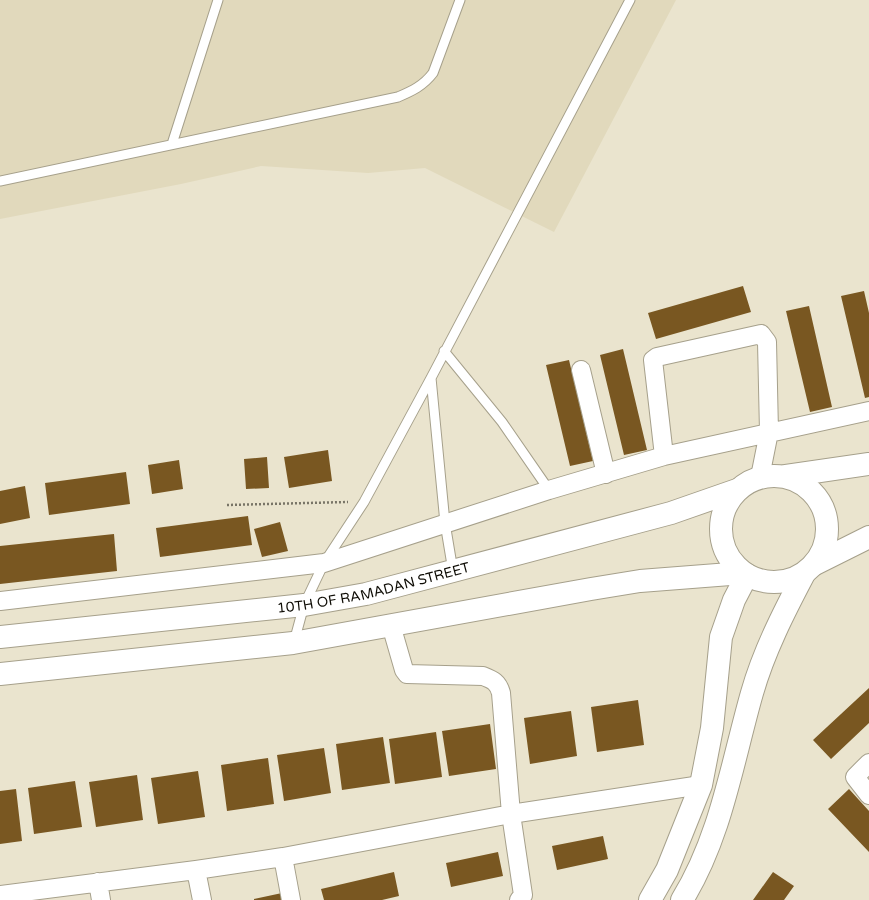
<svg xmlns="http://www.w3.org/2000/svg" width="869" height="900" font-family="'Varela Round',sans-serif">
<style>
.built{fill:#e1d9bc}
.building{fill:#795721}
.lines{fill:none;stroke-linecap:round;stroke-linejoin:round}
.service-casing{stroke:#a6a08b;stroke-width:11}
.minor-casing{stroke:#a6a08b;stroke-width:20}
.primary-casing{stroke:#a6a08b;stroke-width:24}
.trunk-casing{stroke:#a6a08b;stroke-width:24}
.path{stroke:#787466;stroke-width:2.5;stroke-dasharray:2 2;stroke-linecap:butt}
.service{stroke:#fff;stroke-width:9}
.minor{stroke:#fff;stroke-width:18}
.primary{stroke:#fff;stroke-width:22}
.trunk{stroke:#fff;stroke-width:22}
.labels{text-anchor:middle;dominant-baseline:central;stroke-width:4;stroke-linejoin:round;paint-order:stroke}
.street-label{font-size:14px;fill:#0e0c05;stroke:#fff}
</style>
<rect width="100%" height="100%" fill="#eae4ce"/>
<path class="built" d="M0 0H676L554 232 425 168 368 173 261 166 181 184 0 219Z"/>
<path class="building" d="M743 286 751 312 656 339 648 313Z
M864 291 869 313V397L865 398 841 296Z
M809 306 832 407 810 412 786 311Z
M623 349 647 450 624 455 600 355Z
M569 360 593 461 570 466 546 365Z
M328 450 332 481 289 488 284 457Z
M267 457 269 488 246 489 244 459Z
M179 460 183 489 152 494 148 465Z
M126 472 130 504 49 515 45 483Z
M25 486 30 518 0 524V491Z
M248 516 252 545 160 557 156 528Z
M280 522 288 551 262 557 254 529Z
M114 534 117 571 0 584V546Z
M869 688V723L831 759 813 740Z
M638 700 644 745 597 752 591 707Z
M571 711 577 756 530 764 524 718Z
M490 724 496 769 449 776 442 731Z
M436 732 442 777 395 784 389 739Z
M383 737 390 783 342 790 336 744Z
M324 748 331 793 284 801 277 755Z
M268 758 274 804 227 811 221 765Z
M198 771 205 817 158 824 151 778Z
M137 775 143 820 96 827 89 782Z
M75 781 82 827 34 834 28 788Z
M16 789 22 841 0 844V791Z
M849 789 869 811V852L828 809Z
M603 836 608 859 557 870 552 846Z
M498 852 503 876 451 887 446 863Z
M394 872 399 896 382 900H324L321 889Z
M773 872 794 886 784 900H753Z
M282 893 283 900H254V899Z"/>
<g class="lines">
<defs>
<path id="service" d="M172 144 218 0
M0 181 398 97C412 91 423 86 433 73L460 0
M444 351 502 422 549 490
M431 378 445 523 453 571
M294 642 304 605 324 563 364 502 431 378 630 0"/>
<path id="minor" d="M581 370 606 474
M664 456 653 360 657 357 761 334 767 342 769 432 760 477
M0 601 324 563 549 490 664 456 869 411
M391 625 404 670 407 674 483 676C493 680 498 682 501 693L511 814 523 895 519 900
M869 763 855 777 869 795
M283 857 291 900
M196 870 202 900
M98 882 101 900
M0 895 196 870 283 857 511 814 701 785"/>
<g id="primary">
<circle cx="774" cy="529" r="53"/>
<path id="s1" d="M0 637 304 605 366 594 671 513 737 490"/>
<path d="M0 674 293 643 591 589 640 581 743 573"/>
<path d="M650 900 667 870 701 785 712 728 721 637 734 600 747 575"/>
<path d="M682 900C721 837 732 763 752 693 764 651 784 612 804 574"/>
</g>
<path id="trunk" d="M786 476 869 464
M815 564 869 537"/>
</defs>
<use href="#service" class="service-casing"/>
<use href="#minor" class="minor-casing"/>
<use href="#primary" class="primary-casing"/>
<use href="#trunk" class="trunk-casing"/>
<path class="path" d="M227 505 348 502"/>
<use href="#service" class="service"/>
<use href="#minor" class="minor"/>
<use href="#primary" class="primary"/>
<use href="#trunk" class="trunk"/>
</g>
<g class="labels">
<g class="street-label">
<text stroke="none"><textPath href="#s1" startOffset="377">10TH OF RAMADAN STREET</textPath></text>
</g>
</g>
</svg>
